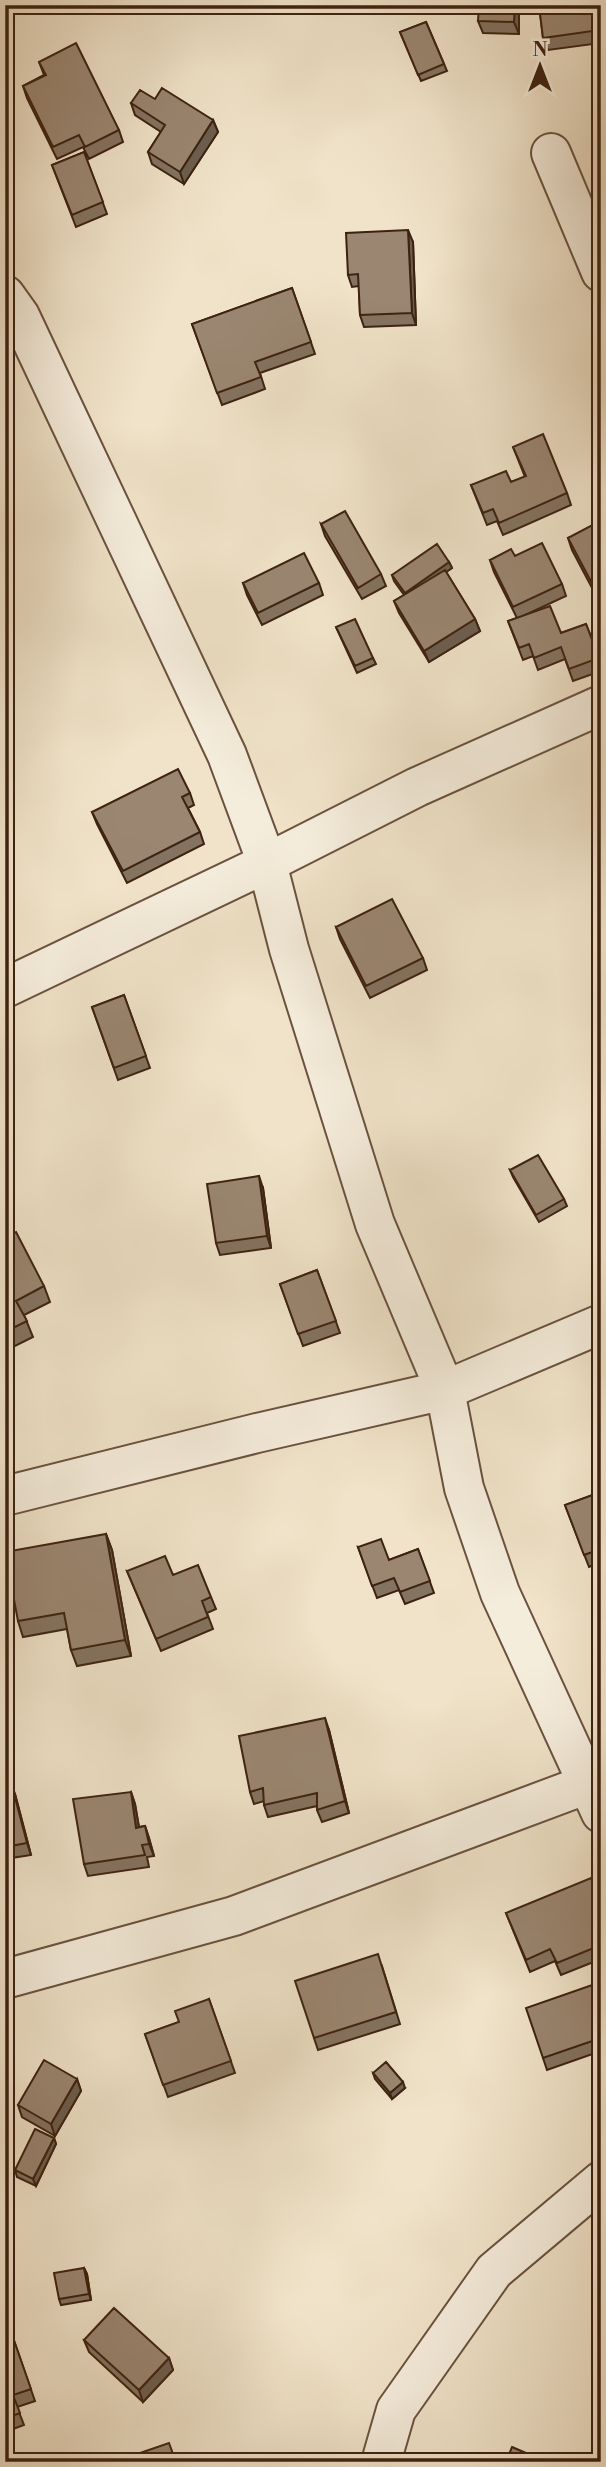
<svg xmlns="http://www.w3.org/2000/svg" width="606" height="2467" font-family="'Libre Bodoni',serif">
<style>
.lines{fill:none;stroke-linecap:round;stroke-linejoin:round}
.minor-casing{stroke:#6a523f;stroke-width:42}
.minor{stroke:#f5eddc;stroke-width:38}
.wall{fill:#847361;stroke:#3d2211;stroke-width:2}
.shaded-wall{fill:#6c5e4f;stroke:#3d2211;stroke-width:2}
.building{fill:#9a8671;stroke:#3d2211;stroke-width:2}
</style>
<rect width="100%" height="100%" fill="#f0e3c9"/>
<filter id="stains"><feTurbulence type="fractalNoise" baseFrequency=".00286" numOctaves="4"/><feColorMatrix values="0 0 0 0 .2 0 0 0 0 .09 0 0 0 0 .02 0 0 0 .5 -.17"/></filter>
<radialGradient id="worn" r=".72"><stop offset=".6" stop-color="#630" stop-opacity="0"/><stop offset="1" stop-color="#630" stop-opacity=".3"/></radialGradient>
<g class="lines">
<defs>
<path id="minor" d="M551 153 601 272
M5 295 20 316 227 755 267 863 289 949 375 1224 445 1390 464 1488 500 1593 601 1813
M5 988 267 863 417 787 601 705
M5 1496 257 1433 445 1390 601 1324
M5 1979 234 1916 601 1779
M381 2462 396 2410 494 2271 601 2181"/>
</defs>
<use href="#minor" class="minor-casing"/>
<use href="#minor" class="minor"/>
</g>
<path class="wall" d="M519 5V34L483 33 478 21Z
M539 5H600L601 43 548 50 543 38Z
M426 22 447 71 421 81 400 32Z
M39 62 119 130 123 142 89 159 83 147 57 159 27 98 23 86 44 75Z
M155 99 213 120 218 132 184 184 152 164 148 152 161 132 135 115 131 103Z
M84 152 107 214 76 227 52 165Z
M413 242 416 325 364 327 360 315 359 286 352 287 348 275Z
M292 288 315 354 260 373 265 389 222 405 192 324Z
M513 447 567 493 571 505 503 535 497 521 487 525 471 485 511 482 525 477Z
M321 524 381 574 386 586 362 599 325 536Z
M601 528 600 603 572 550 568 538Z
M515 556 562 584 566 596 525 615 561 633 586 624 601 662V671L573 681 565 659 538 670 533 656 523 660 508 621 517 618 494 572 490 560Z
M449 562 452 568 446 572 475 619 480 631 429 662 399 613 394 601 404 595 394 581 392 575Z
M243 583H319L323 595 262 625 247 595Z
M336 627 373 658 376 664 357 673Z
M190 793 194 805 188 808 200 832 204 844 127 883 97 824 92 812Z
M336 927 423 958 427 970 370 998 340 939Z
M124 995 150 1068 118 1080 92 1007Z
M510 1170 564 1199 567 1206 539 1222 513 1177Z
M263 1188 271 1248 220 1255 216 1243Z
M5 1238 44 1286 50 1302 24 1315 33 1337 5 1351Z
M317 1270 340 1333 303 1346 280 1284Z
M601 1492V1562L589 1567 565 1505Z
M106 1534 112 1550 131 1656 77 1666 71 1650 67 1629 23 1637 18 1621Z
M358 1547 389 1560 418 1549 434 1593 405 1604 399 1590 377 1598Z
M127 1571 211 1597 216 1609 207 1613 213 1629 161 1651Z
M329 1730 349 1813 322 1822 317 1810V1806L268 1817 264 1805V1801L254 1804 250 1792Z
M5 1783 15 1794 31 1855 5 1859Z
M131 1792 135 1804 139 1827 145 1826 149 1838 154 1856 147 1857 149 1867 88 1876 84 1864Z
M601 1902V1959L561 1975 555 1961 530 1972 506 1913Z
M382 1966 400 2024 318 2050 314 2038Z
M601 1982V2051L547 2070 543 2058Z
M209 1999 235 2073 168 2097 145 2034 179 2022Z
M373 2073 405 2088 392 2099 375 2079Z
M77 2079 81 2091 55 2136 22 2117 18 2105Z
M54 2138 56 2144 36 2186 17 2177 15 2170Z
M84 2268 87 2274 91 2300 61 2305 59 2299Z
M10 2329 35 2401 17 2407 24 2425 5 2432V2331Z
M84 2340 169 2358 173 2370 143 2402 89 2352Z"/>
<path class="shaded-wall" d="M515 5H519V34L514 22Z
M597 5H600L601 32Z
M213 120 218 132 184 184 180 172Z
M408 230 413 242 416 325 412 313Z
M449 562 452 568 407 600 405 593Z
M475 619 480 631 429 662 424 651Z
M259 1176 263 1188 271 1248 267 1236Z
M106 1534 112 1550 131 1656 125 1640Z
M325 1718 329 1730 349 1813 345 1801Z
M11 1782 15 1794 31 1855 27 1843Z
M131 1792 135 1804 141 1840 136 1828Z
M145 1826 149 1838 154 1856 149 1844Z
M77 2079 81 2091 55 2136 51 2124Z
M403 2082 405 2088 392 2099 390 2093Z
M54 2138 56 2144 36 2186 33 2179Z
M84 2268 87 2274 91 2300 89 2294Z
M169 2358 173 2370 143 2402 139 2390Z"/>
<path class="building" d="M479 5H515L514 22 478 21Z
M539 5H597L600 30 543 38Z
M426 22 444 64 418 75 400 32Z
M76 43 119 130 85 147 79 135 53 147 23 86 46 75 39 62Z
M162 88 213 120 180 172 148 152 165 125 131 103 140 90 155 99Z
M84 152 103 202 72 215 52 165Z
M408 230 412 313 360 315 358 274 348 275 346 233Z
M292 288 311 342 255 362 261 377 217 393 192 324Z
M543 434 567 493 499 523 493 509 483 513 471 485 506 471 511 482 526 476 513 447Z
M345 511 381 574 358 588 321 524Z
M598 522 601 528V589L596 591 568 538Z
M542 543 562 584 513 607 490 560 511 549 515 556Z
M437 544 449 562 405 593 392 575Z
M304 553 319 583 258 613 243 583Z
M445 570 475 619 424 651 394 601Z
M550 606 561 633 586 624 599 658 569 669 561 647 534 658 529 644 519 648 508 621Z
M355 619 373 658 355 666 336 627Z
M178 769 190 793 182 797 200 832 123 871 92 812Z
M392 899 423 958 366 986 336 927Z
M124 995 146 1056 114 1068 92 1007Z
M538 1155 564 1199 536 1215 510 1170Z
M259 1176 267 1236 216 1243 207 1184Z
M16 1232 44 1286 16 1301 27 1321 5 1332V1238Z
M317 1270 336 1321 298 1334 280 1284Z
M601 1492V1549L584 1555 565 1505Z
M106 1534 125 1640 71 1650 64 1613 18 1621 5 1552Z
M381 1539 389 1560 418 1549 430 1581 400 1592 394 1578 372 1586 358 1547Z
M165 1556 173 1575 198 1565 211 1597 202 1601 208 1617 156 1639 127 1571Z
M325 1718 345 1801 317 1810V1793L264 1805 263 1788 250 1792 239 1736Z
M11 1782 27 1843 5 1847V1783Z
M131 1792 136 1828 145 1826 149 1844 142 1845 145 1855 84 1864 73 1799Z
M591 1878 601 1902V1945L557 1963 550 1949 526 1960 506 1913Z
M378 1954 396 2012 314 2038 295 1981Z
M601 1982V2038L543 2058 526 2008Z
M209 1999 231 2061 163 2085 145 2034 179 2022 175 2011Z
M44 2060 77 2079 51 2124 18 2105Z
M386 2062 403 2082 390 2093 373 2073Z
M35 2129 54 2138 33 2179 15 2170Z
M84 2268 89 2294 59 2299 54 2273Z
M114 2308 169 2358 139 2390 84 2340Z
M10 2329 31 2389 13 2395 20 2413 5 2419V2331Z
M169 2443 176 2462H114Z
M512 2447 547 2462H506Z
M77 2454 80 2462H53Z"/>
<rect width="606" height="2467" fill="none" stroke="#f0e3c9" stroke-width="28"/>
<rect x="7" y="7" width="592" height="2453" fill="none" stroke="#3d2211" stroke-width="3.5"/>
<rect x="14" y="14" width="578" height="2439" fill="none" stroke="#3d2211" stroke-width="2"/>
<g transform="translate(540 66)" stroke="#f5eddc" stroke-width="5" paint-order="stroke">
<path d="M0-5L12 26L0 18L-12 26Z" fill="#3d2211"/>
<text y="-10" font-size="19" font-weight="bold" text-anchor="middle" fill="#3d2211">N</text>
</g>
<rect width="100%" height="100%" filter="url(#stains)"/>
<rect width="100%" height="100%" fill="url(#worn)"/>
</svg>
